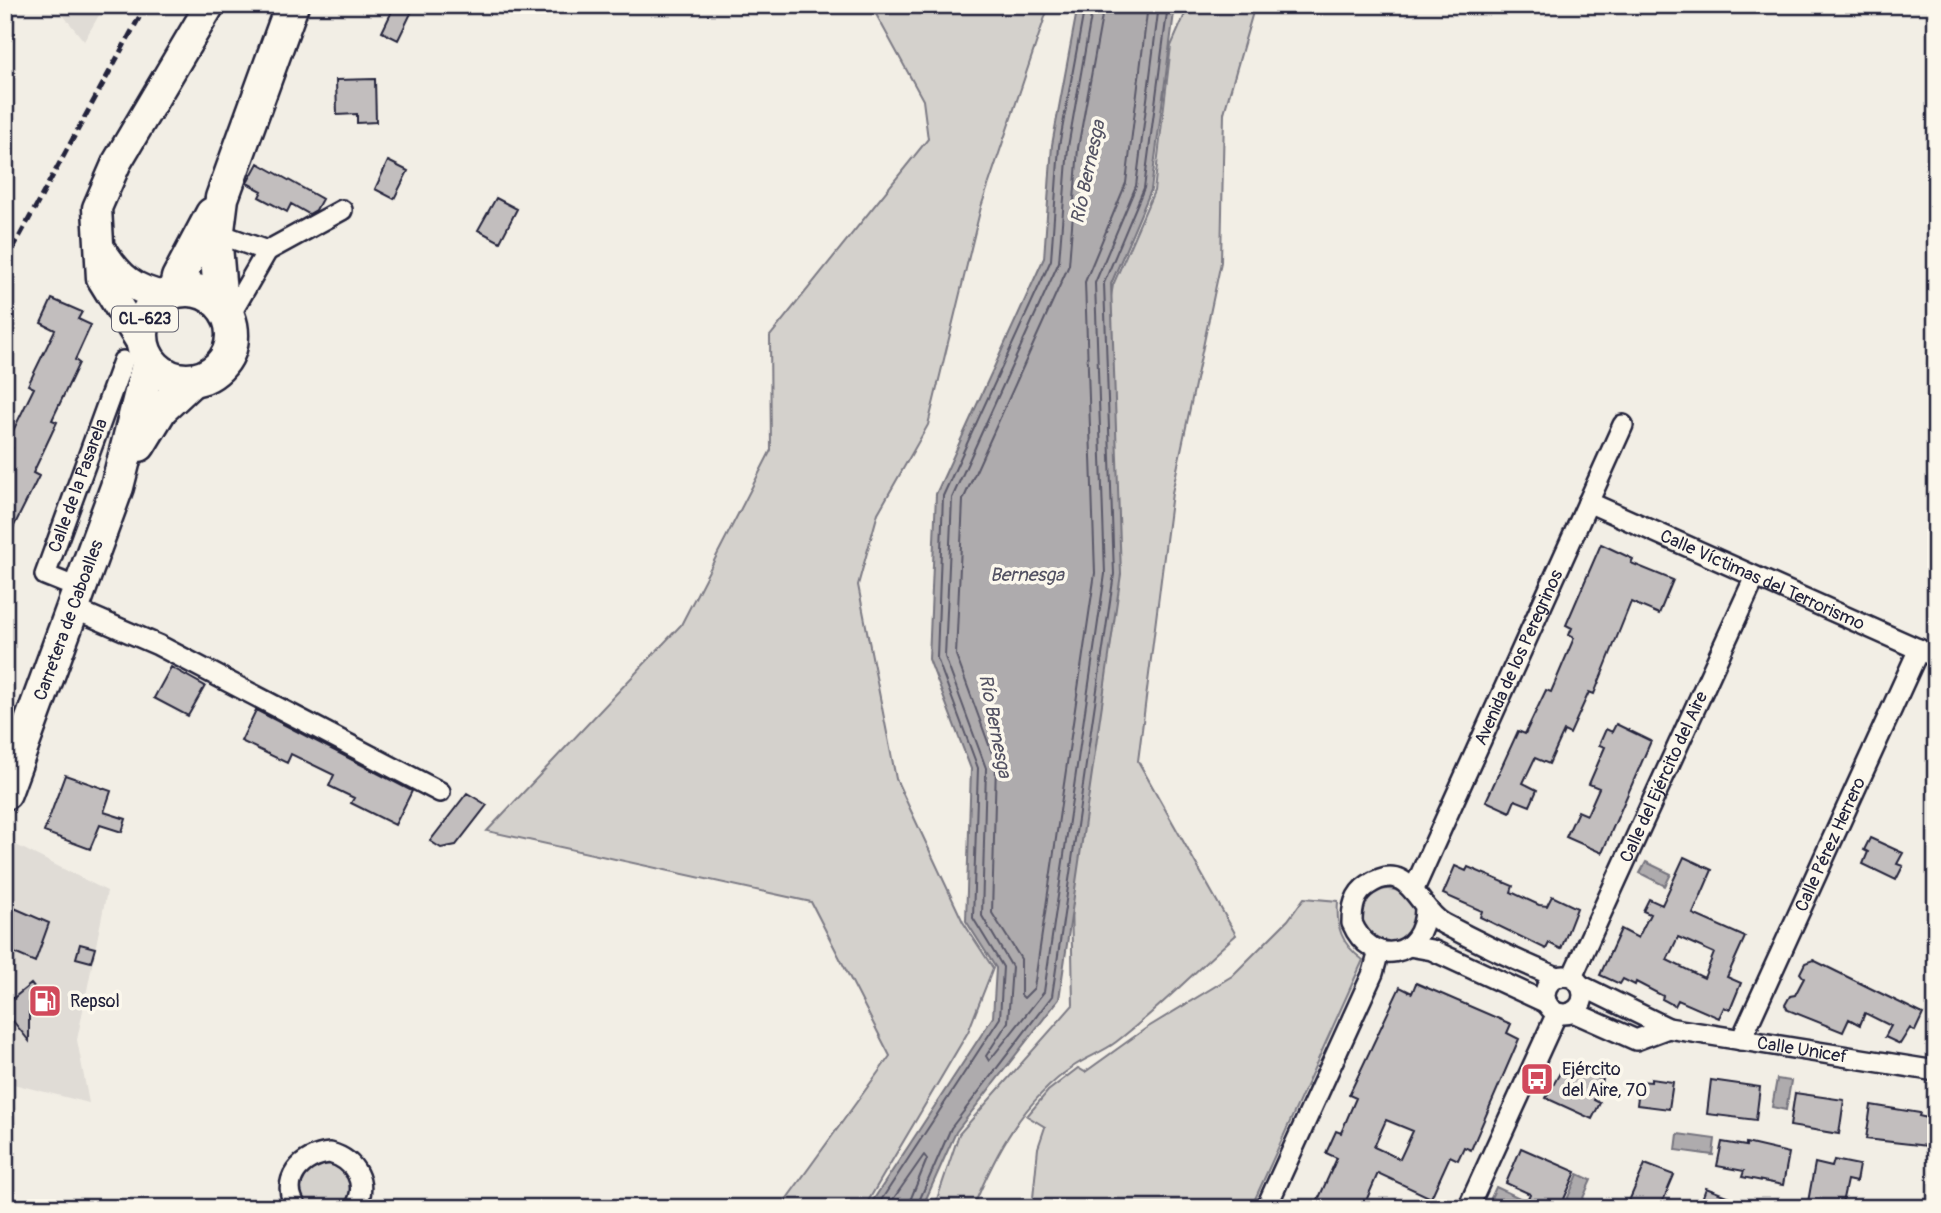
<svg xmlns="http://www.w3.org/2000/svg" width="1941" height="1213" font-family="Pangolin,sans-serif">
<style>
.built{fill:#e0dcd6}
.green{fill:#d4d1cc;stroke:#7b7a84;stroke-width:2}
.water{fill:#aeabad;stroke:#76747f;stroke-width:2}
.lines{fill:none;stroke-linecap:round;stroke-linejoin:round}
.shore{stroke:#5a5969;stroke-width:2}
.building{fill:#c2bebe;stroke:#22223b;stroke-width:2;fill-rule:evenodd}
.street-casing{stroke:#22223b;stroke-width:24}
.secondary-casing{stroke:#22223b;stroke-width:33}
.primary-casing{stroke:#22223b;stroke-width:37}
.street{stroke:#fbf7ec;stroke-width:19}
.secondary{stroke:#fbf7ec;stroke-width:28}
.primary{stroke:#fbf7ec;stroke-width:32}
.rail{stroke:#22223b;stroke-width:5;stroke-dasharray:10 5;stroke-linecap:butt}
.labels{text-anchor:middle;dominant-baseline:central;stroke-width:7;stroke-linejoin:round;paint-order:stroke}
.shield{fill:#fbf7ec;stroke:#636270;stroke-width:2}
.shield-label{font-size:16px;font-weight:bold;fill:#22223b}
.street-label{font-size:18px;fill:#22223b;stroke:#fbf7ec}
.poi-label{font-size:18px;fill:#22223b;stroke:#fbf7ec;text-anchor:start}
.water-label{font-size:19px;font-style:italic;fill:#535263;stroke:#fbf7ec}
</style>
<rect width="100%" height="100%" fill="#f2eee5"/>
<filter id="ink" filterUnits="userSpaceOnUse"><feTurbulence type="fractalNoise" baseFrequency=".0143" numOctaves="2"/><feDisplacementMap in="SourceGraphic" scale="14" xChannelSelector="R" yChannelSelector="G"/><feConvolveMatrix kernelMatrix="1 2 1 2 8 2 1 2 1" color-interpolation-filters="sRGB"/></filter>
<g filter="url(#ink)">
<path class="built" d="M55 5H105L84 41Z
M10 842 107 891 77 1040 89 1103 5 1082V855Z"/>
<path class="green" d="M871 5H1049L981 207 928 425 878 513 858 585 896 779 963 922 993 968 968 1032 864 1208H780L890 1056 811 902 487 831 681 625 771 450 770 336 928 139 923 100Z
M1189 5H1255L1224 113 1221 262 1172 493 1138 761 1236 935C1196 970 1158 1010 1116 1042 1103 1052 1087 1057 1074 1066 1023 1101 996 1152 973 1208H934L959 1134 1073 1005 1065 562 1113 285 1154 191 1171 46Z
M1361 916a27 27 0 1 1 54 0a27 27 0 1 1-54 0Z
M1304 898 1338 901C1336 927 1341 944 1363 960L1251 1208H1032L1038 1148 1045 1127 1027 1116 1048 1091 1078 1068 1085 1072 1145 1029 1232 976 1288 920Z
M329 1161 346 1169 353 1187 346 1207 307 1208 301 1200 299 1181 310 1166Z"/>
<path class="water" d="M1078 5H1175L1151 190 1111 284 1121 574 1059 999 956 1132 922 1208H868L993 1017 996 968 966 921 971 769 929 659 936 494 1044 258 1052 145Z
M1646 862 1671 874 1665 886 1640 873Z
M1777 1079 1791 1081 1786 1110 1772 1107Z
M1678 1134 1715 1139 1713 1155 1676 1150Z
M1578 1174 1591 1180 1579 1207 1566 1202Z
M1496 1187 1524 1200 1520 1208H1510L1491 1198Z"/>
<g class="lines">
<path class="shore" d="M1093 5 1068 147 1059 262 952 498 945 657 986 768 982 916 1012 967 1008 1022 986 1056 989 1061 1044 992 1105 574 1095 283 1136 186 1159 5
M1104 5 1078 148 1069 265 963 500 956 655 996 764 992 913 1021 959V995L1024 998 1034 988 1095 573 1085 282 1126 183 1148 5
M876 1208 1000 1018 1003 967 973 918 978 768 937 658 943 496 1051 260 1059 146 1085 5
M887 1208 924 1155 927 1159 907 1208
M916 1208 951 1128 1052 996 1114 574 1104 283 1144 188 1168 5"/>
</g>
<path class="building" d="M395 5H415L398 40 382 32Z
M375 79 376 122 357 123V114L337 115 336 80Z
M388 161 408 171 394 199 375 189Z
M258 163 322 199 316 210 309 214 291 204 287 212 259 197 262 191 247 183Z
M496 198 517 209 500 242 478 230Z
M52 299 82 312 78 319 91 325 75 360 79 363 52 420 57 422 33 473 39 476 5 544V462L12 448 6 445 34 388 28 385 55 330 41 323Z
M1601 544 1633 559 1631 563 1673 580 1659 614 1631 602 1594 694 1589 692 1570 734 1564 731 1549 764 1535 758 1523 783 1537 790 1530 806 1515 800 1510 812 1486 801 1518 731 1525 734 1546 690 1551 692 1574 638 1569 635 1572 628 1566 625Z
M171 667 205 686 188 716 154 698Z
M256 710 412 791 395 825 351 803 354 798 329 786 334 775 291 754 287 763 241 741Z
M1616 724 1651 741 1602 853 1566 837 1578 811 1587 815 1599 788 1589 784 1605 747 1599 745 1606 729 1612 732Z
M65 775 111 791 104 812 126 819 122 832 100 825 90 849 44 832Z
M467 793 487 805 456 845 441 848 430 841Z
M1870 838 1903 853 1897 864 1903 866 1896 880 1863 864 1868 852 1864 850Z
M1684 857 1712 870 1693 914 1745 937 1727 977 1741 983 1730 1010 1724 1007 1719 1018 1678 1000 1675 1006 1662 999 1663 996 1636 982 1635 985 1623 979 1620 984 1600 975 1621 929 1638 938 1650 914 1643 911 1649 899 1662 905ZM1678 937 1714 953 1704 978 1667 960Z
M1455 866 1466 871 1468 867 1513 886 1511 892 1539 905 1547 906 1552 896 1577 908 1561 949 1549 943 1546 949 1480 917 1482 911 1443 894Z
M5 904 49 923 35 962 5 949Z
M80 944 95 948 91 962 76 958Z
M1813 960 1923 1014 1915 1031 1910 1028 1900 1044 1885 1037 1891 1026 1865 1013 1860 1025 1849 1019 1843 1032 1788 1010 1785 1005 1790 996 1795 995 1804 978 1800 973 1805 963Z
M1416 983 1511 1024 1507 1033 1519 1039 1471 1150 1464 1147 1458 1160 1450 1156 1431 1198 1378 1173 1363 1208H1335L1318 1200 1337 1158 1326 1153 1336 1131 1341 1133 1356 1098 1349 1095 1400 987 1412 993ZM1386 1120 1413 1131 1400 1159 1374 1147Z
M31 984 40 995 29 1003V1041L5 1011V1005Z
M1566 1062 1603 1080 1594 1100 1600 1103 1592 1119 1546 1098Z
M1651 1079 1673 1082 1669 1109 1637 1105 1640 1081 1651 1082Z
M1711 1080 1760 1087 1756 1120 1707 1114Z
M1795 1093 1844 1100 1839 1134 1790 1126Z
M1871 1105 1920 1113 1919 1116 1936 1120V1147L1866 1139Z
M1722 1142 1746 1146V1143L1789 1153 1783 1185 1742 1177 1744 1171 1717 1166Z
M1521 1148 1576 1172 1560 1208H1523L1530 1194 1506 1183Z
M1834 1160 1859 1165 1856 1182 1847 1180 1841 1208 1808 1202 1815 1163 1832 1167Z
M1645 1164 1674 1175 1660 1208H1626Z
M1706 1188 1755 1207V1208H1699Z"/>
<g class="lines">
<defs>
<g id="street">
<path d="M217 233 267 251 342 210"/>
<path d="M229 317 267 251"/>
<path id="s1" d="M1588 502 1936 657"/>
<path id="s2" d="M80 589 45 575 123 361"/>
<path d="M72 608 158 645 440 792"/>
<path id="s3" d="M1414 889 1623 425"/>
<path d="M1425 909C1424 959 1371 968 1352 923 1352 908 1354 894 1368 885 1410 857 1417 910 1444 924 1480 943 1519 962 1557 977"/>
<path d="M1409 946 1432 950 1547 1003"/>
<circle cx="1564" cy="995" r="19"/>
<path id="s4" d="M1572 977 1755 577"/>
<path id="s5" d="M1580 985 1668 1028 1936 1071"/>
<path d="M1573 1012 1636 1040 1668 1028"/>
<path id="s6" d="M1741 1040 1919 649"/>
<path d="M297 1208C278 1181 302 1155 330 1153 355 1160 369 1183 355 1208"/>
<path d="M1266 1208 1373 973 1379 951"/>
<path d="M1468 1208 1557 1013"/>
</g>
<path id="secondary" d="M102 251C119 277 133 290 164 296
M143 346 101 278 97 208 117 162 210 5"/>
<g id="primary">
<circle cx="187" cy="335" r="45"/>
<path d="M175 291 178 278 212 214"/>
<path d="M221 305 216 246 222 198 292 5"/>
<path d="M139 445 161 409 191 381"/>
<path id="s7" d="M5 793 117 487 149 361"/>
</g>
</defs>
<use href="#street" class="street-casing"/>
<use href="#secondary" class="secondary-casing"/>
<use href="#primary" class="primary-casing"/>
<use href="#street" class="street"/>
<use href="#secondary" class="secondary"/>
<use href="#primary" class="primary"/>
<path class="rail" d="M5 263 146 5"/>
</g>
</g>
<defs>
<symbol id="fuel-square" viewBox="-11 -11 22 22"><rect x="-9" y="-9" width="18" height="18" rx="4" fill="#d1495b" stroke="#fbf7ec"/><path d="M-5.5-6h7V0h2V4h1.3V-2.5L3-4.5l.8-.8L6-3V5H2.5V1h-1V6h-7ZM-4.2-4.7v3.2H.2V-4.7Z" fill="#fff"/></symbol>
<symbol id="bus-square" viewBox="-11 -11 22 22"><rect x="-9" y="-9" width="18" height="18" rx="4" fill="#d1495b" stroke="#fbf7ec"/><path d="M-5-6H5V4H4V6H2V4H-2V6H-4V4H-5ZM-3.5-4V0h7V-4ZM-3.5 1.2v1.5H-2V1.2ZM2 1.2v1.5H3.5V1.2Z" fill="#fff"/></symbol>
</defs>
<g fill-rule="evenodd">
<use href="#fuel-square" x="26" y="982" width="38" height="38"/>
<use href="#bus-square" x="1518" y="1060" width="38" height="38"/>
</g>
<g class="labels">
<rect class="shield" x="112" y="306.5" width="66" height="25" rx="5"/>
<g class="shield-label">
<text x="145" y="319">CL-623</text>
</g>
<g class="street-label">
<text stroke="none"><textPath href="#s2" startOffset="133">Calle de la Pasarela</textPath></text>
<text stroke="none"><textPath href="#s1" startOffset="191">Calle Víctimas del Terrorismo</textPath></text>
<text stroke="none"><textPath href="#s7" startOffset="184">Carretera de Caboalles</textPath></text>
<text stroke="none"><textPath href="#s3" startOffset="254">Avenida de los Peregrinos</textPath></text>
<text stroke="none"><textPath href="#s4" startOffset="220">Calle del Ejército del Aire</textPath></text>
<text stroke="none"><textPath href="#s6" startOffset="215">Calle Pérez Herrero</textPath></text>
<text stroke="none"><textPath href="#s5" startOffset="234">Calle Unicef</textPath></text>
</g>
<g class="poi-label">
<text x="70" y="1001">Repsol</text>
<text x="1562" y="1069">Ejército<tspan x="1562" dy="21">del Aire, 70</tspan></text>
</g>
<g class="water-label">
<text transform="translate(1088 172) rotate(-78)">Río Bernesga</text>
<text x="1027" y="575">Bernesga</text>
<text transform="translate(995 726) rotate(79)">Río Bernesga</text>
</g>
</g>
<rect width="1941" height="1213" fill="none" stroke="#fbf7ec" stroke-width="28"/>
<rect x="14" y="14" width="1913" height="1185" fill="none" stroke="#22223b" stroke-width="2.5" filter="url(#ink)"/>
</svg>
